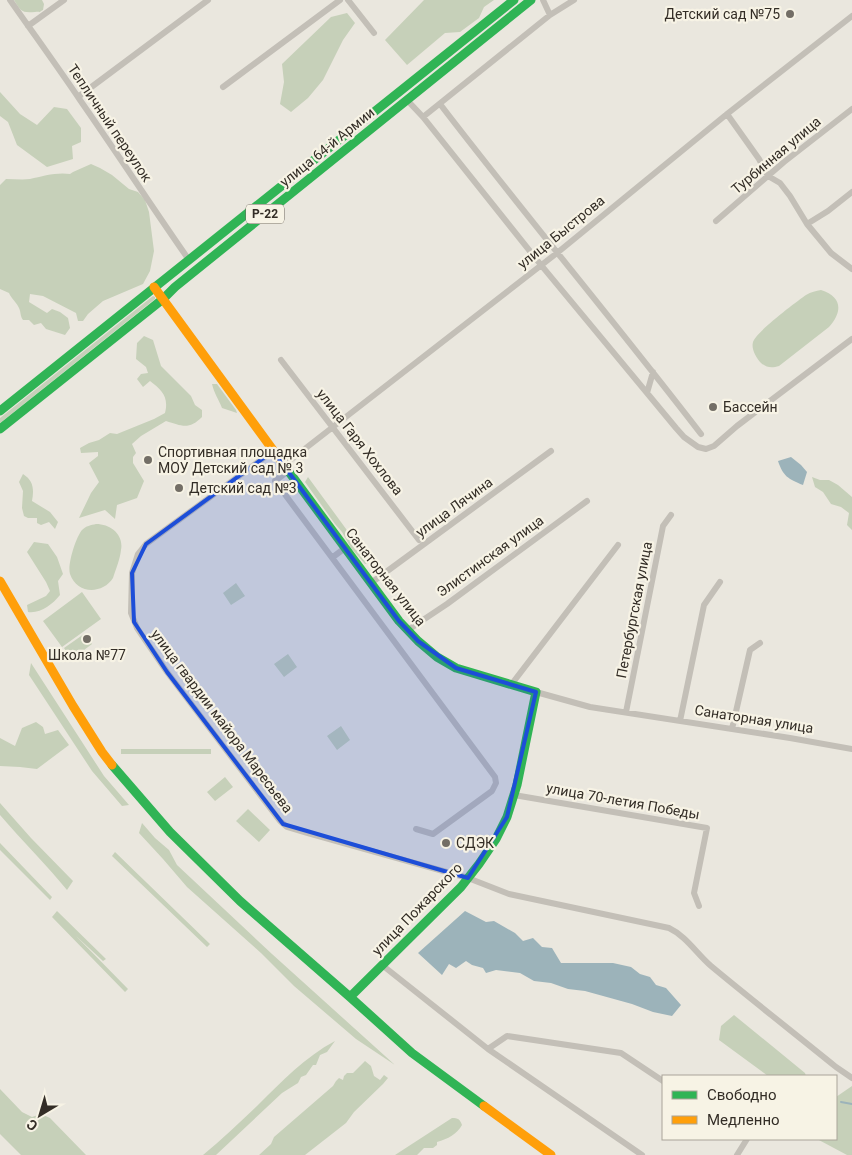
<svg xmlns="http://www.w3.org/2000/svg" width="852" height="1155" font-family="Roboto,sans-serif">
<style>
.green{fill:#c6d0b9}
.water{fill:#9cb3ba}
.lines{fill:none;stroke-linecap:round;stroke-linejoin:round}
.stream{stroke:#9cb3ba;stroke-width:2}
.street{stroke:#c3bfb7;stroke-width:6}
.fast{stroke:#30b455;stroke-width:9}
.slow{stroke:#ff9f0a;stroke-width:9}
.marked{fill:#1d4ed8;fill-opacity:0.2;stroke:#1d4ed8;stroke-width:4;stroke-linejoin:round}
.poi-dot{fill:#736e66;stroke:#f7f3e5;stroke-width:2}
.labels{text-anchor:middle;dominant-baseline:central;stroke-width:4.5;stroke-linejoin:round;paint-order:stroke}
.shield{fill:#f7f3e5;stroke:#6e685f;stroke-width:1}
.shield-label{font-size:12px;font-weight:bold;fill:#332d26}
.poi-label{font-size:14px;fill:#332d26;stroke:#f7f3e5;text-anchor:start}
.street-label{font-size:14px;fill:#332d26;stroke:#f7f3e5}
</style>
<rect width="100%" height="100%" fill="#eae7de"/>
<path class="green" d="M14 0H42L44 4 43 10C36 14 43 11 35 12 21 13 21 11 14 0Z
M424 0H494L484 7 479 18 460 32 445 33 407 65 385 40Z
M347 13 355 23 343 40 323 80 308 98 291 112 280 104 284 82 282 64 331 17Z
M0 92 20 114 37 125 54 107 67 109 81 128V142L72 146 73 159 47 167 17 145 8 122 0 116Z
M91 164 100 168 112 175 129 189 138 192 145 200 149 212 154 251 150 271 143 284 103 301 88 314 83 321H78L76 313 43 296 30 294 29 302 47 313 52 309 60 312 68 318 70 328 65 335 46 329 41 323 34 325 29 320H23C20 316 21 312 19 308 17 303 11 298 9 293L0 289V185L6 179C14 179 23 180 30 179 43 176 57 172 70 174L73 172Z
M821 290C842 297 843 311 829 327L779 366C772 368 767 368 761 363 756 358 751 349 753 342 756 332 796 302 806 295 811 292 816 291 821 290Z
M153 296 155 297V299L0 423V418Z
M144 336 153 340 161 366 191 396 195 405 202 410V417C189 430 182 426 166 421L141 436 132 444 136 453 133 457V463L144 481 137 498 117 505 115 519 105 510 79 518 91 493 99 482 89 463 98 456V452L81 453 80 448 89 443 99 440 110 433 117 434 154 419 165 413C169 397 162 390 150 381L143 387 137 379 141 374 148 373 146 367 136 359 137 343Z
M212 384H217L236 410 237 413 222 408C219 400 214 393 212 384Z
M23 474C34 481 34 490 32 501L50 512 58 522 55 529 49 522 41 525 37 523V518H28L24 516 22 508 23 491 19 482Z
M308 477 371 563 365 564 351 548 342 532 335 524 305 482Z
M812 477 820 480H829L838 485 852 497V530L847 525 849 513 841 507 831 504 823 492 815 487Z
M96 524C111 524 124 535 121 550 120 559 116 569 113 578 103 594 77 595 70 574 67 565 76 537 82 530 86 526 91 525 96 524Z
M34 542 48 544 57 557 63 574 58 581 60 595C53 604 40 614 28 612L27 605 46 596 50 591 46 582 27 552Z
M236 583 245 596 231 605 223 593Z
M82 592 101 619 62 647 43 621Z
M84 634 92 644 72 659 64 648Z
M288 654 297 667 284 677 274 664Z
M31 663 104 776 129 805 122 806 92 771 29 675Z
M36 722 43 727 45 734 58 730 69 745 37 769 20 767 0 766V738L15 746 22 728Z
M341 726 350 740 337 750 327 736Z
M121 749H211V754H121Z
M225 777 233 787 215 801 207 792Z
M0 803 31 838 73 881 67 890C46 864 22 841 0 815Z
M248 809 270 830 259 842 236 821Z
M142 823 155 838 169 850 177 865 272 954 395 1065 356 1039 294 986 261 953 187 887 163 859 139 833Z
M0 843 52 897 50 900 0 850Z
M115 852 210 944 207 947 112 856Z
M57 911 106 959 103 961 76 936 128 989 125 992 52 917Z
M734 1015 805 1073 806 1076H768L719 1040 721 1026Z
M335 1041 327 1052 320 1055 316 1065H313L306 1075 301 1077 298 1083 282 1093 216 1155H203C222 1139 240 1122 258 1105 282 1081 305 1057 335 1041Z
M365 1061 371 1066 374 1076 380 1080 384 1075 388 1078 383 1084 354 1112 346 1123 305 1155H259L271 1144 274 1137 333 1086 336 1081 339 1078 343 1080 344 1076 347 1073H353Z
M852 1086V1155H847L817 1139H836V1097Z
M0 1089 22 1112 32 1117 41 1114 50 1118 86 1155H21L0 1134Z
M452 1118C458 1118 460 1119 462 1125 457 1134 448 1139 437 1142V1145L433 1148H424L417 1155H395Z"/>
<path class="water" d="M791 457 801 465 807 472 803 485C788 479 783 476 778 461Z
M465 911 486 922 494 921 515 933 523 941 533 938 542 947 552 948 561 963H613L631 967 640 974 650 977 656 985 666 988 681 1005 672 1016 653 1012 632 1004 585 991 568 989 551 983 534 981 520 973 496 970 486 973 483 968 472 965 466 961 456 968 449 964 442 975 418 953Z"/>
<g class="lines">
<path class="stream" d="M841 1102 852 1104"/>
<path class="street" d="M10 0C33 33 57 66 80 100 117 153 152 207 189 260
M348 0 374 33
M543 0 550 15 574 0
M28 26 64 0
M223 87 340 0
M78 97 208 0
M407 100 423 117 541 265 676 428 684 437 698 447 706 449 714 446 737 426 852 339
M440 104C525 215 615 322 701 434
M727 114 759 159 768 176 780 183 790 196 807 224 831 253 852 269
M423 117 550 15
M716 221 784 162 852 109
M807 224 828 211 852 192
M281 360 419 540
M647 393 653 372
M273 451 146 544 138 554 132 573 131 613 137 628 167 672 280 821 287 827 307 833 468 878 509 894 669 928C686 936 697 954 711 966 752 1000 794 1033 836 1067L852 1078
M284 465 557 253 727 114 852 16
M288 471 275 481 495 777 496 783 492 791 433 834 416 829
M333 557 345 548
M371 583 551 451
M408 630 447 604 587 501
M511 685 618 545
M536 692 590 707 790 738 852 749
M626 712 663 526 671 515
M680 721 704 605 720 582
M732 729 750 650 760 643
M514 795 707 828 694 893 699 906
M382 965 488 1049 642 1155
M488 1049 507 1036 621 1053 663 1081
M737 1155 747 1139"/>
<path class="fast" d="M0 411 514 0
M0 429 163 299 175 287 531 0
M281 461 399 621 418 641 437 657 456 668 536 692 517 785 507 817 496 839 479 864 461 887 350 997
M112 765 170 832 240 901 350 997 412 1053 484 1106"/>
<path class="slow" d="M154 287 281 461
M0 581 73 706 102 752 112 765
M484 1106 551 1155"/>
</g>
<path class="marked" d="M273 451 399 621 418 641 456 668 536 692 507 817 468 878 283 824 167 672 134 622 132 573 146 544Z"/>
<g class="poi-dot">
<circle cx="790" cy="14" r="5"/>
<circle cx="713" cy="407" r="5"/>
<circle cx="148" cy="460" r="5"/>
<circle cx="179" cy="488" r="5"/>
<circle cx="87" cy="639" r="5"/>
<circle cx="446" cy="843" r="5"/>
</g>
<g class="labels">
<rect class="shield" x="246" y="204.5" width="38" height="19" rx="4"/>
<g class="shield-label">
<text x="265" y="214">Р-22</text>
</g>
<g class="poi-label">
<text x="780" y="14" text-anchor="end">Детский сад №75</text>
<text x="723" y="407">Бассейн</text>
<text x="158" y="452">Спортивная площадка<tspan x="158" dy="16">МОУ Детский сад № 3</tspan></text>
<text x="189" y="488">Детский сад №3</text>
<text x="87" y="655" text-anchor="middle">Школа №77</text>
<text x="456" y="843">СДЭК</text>
</g>
<g class="street-label">
<text transform="translate(110 123) rotate(56)">Тепличный переулок</text>
<text transform="translate(327 147) rotate(-39)">улица 64-й Армии</text>
<text transform="translate(776 155) rotate(-40)">Турбинная улица</text>
<text transform="translate(561 232) rotate(-39)">улица Быстрова</text>
<text transform="translate(360 442) rotate(52)">улица Гаря Хохлова</text>
<text transform="translate(454 507) rotate(-36)">улица Лячина</text>
<text transform="translate(490 556) rotate(-36)">Элистинская улица</text>
<text transform="translate(386 577) rotate(52)">Санаторная улица</text>
<text transform="translate(634 610) rotate(-79)">Петербургская улица</text>
<text transform="translate(754 719) rotate(9)">Санаторная улица</text>
<text transform="translate(222 721) rotate(53)">улица гвардии майора Маресьева</text>
<text transform="translate(623 801) rotate(10)">улица 70-летия Победы</text>
<text transform="translate(417 909) rotate(-46)">улица Пожарского</text>
</g>
</g>
<rect x="662" y="1075" width="175" height="65" fill="#f7f3e5" stroke="#a9a499"/>
<rect x="672" y="1091" width="25" height="8" fill="#30b455" stroke="#a9a499"/>
<text x="707" y="1100" font-size="15" fill="#332d26">Свободно</text>
<rect x="672" y="1116" width="25" height="8" fill="#ff9f0a" stroke="#a9a499"/>
<text x="707" y="1125" font-size="15" fill="#332d26">Медленно</text>
<g transform="translate(40 1115) rotate(218)" stroke="#f7f3e5" stroke-width="4" paint-order="stroke">
<path d="M0-4L9 19L0 12L-9 19Z" fill="#332d26"/>
<text y="-8" font-size="14" font-weight="bold" text-anchor="middle" fill="#332d26">С</text>
</g>
</svg>
